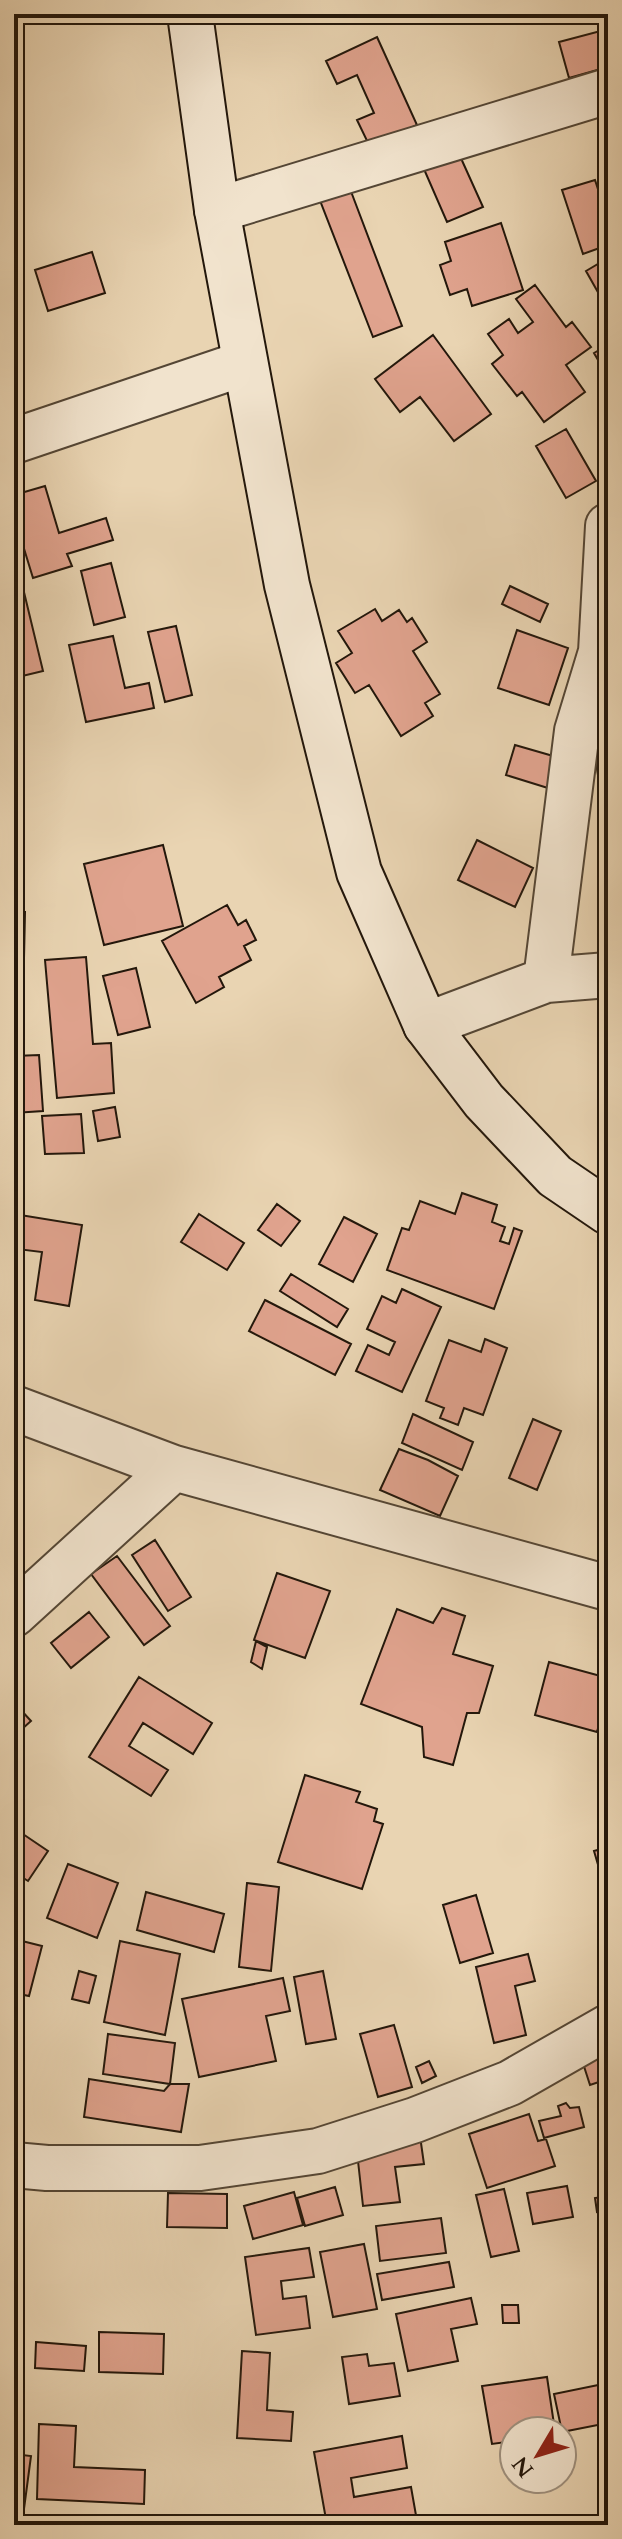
<svg xmlns="http://www.w3.org/2000/svg" width="622" height="2539" font-family="Cardo,serif">
<style>
.building{fill:#e0a38e;stroke:#23170b;stroke-width:2}
.lines{fill:none;stroke-linecap:round;stroke-linejoin:round}
.street-casing{stroke:#544635;stroke-width:48}
.secondary-casing{stroke:#23170b;stroke-width:48}
.street{stroke:#f1e3cd;stroke-width:44}
.secondary{stroke:#f1e3cd;stroke-width:44}
</style>
<rect width="100%" height="100%" fill="#e9d4b2"/>
<filter id="stains"><feTurbulence type="fractalNoise" baseFrequency=".0025" numOctaves="4"/><feColorMatrix values="0 0 0 0 .2 0 0 0 0 .09 0 0 0 0 .02 0 0 0 .5 -.17"/></filter>
<radialGradient id="worn" r=".72"><stop offset=".6" stop-color="#630" stop-opacity="0"/><stop offset="1" stop-color="#630" stop-opacity=".3"/></radialGradient>
<path class="building" d="M608 29V67L569 78 559 42Z
M377 37 417 125 370 147 357 120 374 113 357 75 337 84 326 61Z
M455 145 483 207 447 222 420 160Z
M344 173 402 326 373 337 314 185Z
M595 180 608 220V245L583 254 562 190Z
M501 223 523 290 472 306 467 289 450 295 440 265 451 261 445 242Z
M92 252 105 293 48 311 35 270Z
M608 258V310L586 271Z
M535 285 566 327 572 322 591 347 566 365 585 392 544 422 522 392 517 396 492 364 503 355 488 334 509 319 518 333 533 322 516 299Z
M433 335 491 414 454 441 420 397 400 412 375 379Z
M608 345V377L594 353Z
M566 429 596 481 566 498 536 446Z
M45 486 59 533 106 518 113 540 67 554 72 566 33 578 14 516V495Z
M111 563 125 617 94 625 81 571Z
M510 586 548 604 540 622 502 604Z
M23 588 43 671 14 678V590Z
M375 609 382 621 399 610 407 622 412 618 427 642 413 651 440 694 425 703 433 716 401 736 369 685 355 693 336 663 352 653 338 631Z
M176 626 192 695 165 702 148 632Z
M517 630 568 648 549 705 498 688Z
M113 636 125 688 149 683 154 708 86 722 69 645Z
M608 715V813L604 814 589 717Z
M515 745 560 758 551 789 506 775Z
M477 840 533 868 515 907 458 880Z
M163 845 183 926 104 945 84 864Z
M227 905 238 925 246 920 256 940 244 946 251 960 219 977 224 987 196 1003 162 941Z
M14 912H25L23 1004H14Z
M86 957 93 1044 111 1043 114 1093 57 1098 45 960Z
M136 968 150 1027 118 1035 103 976Z
M39 1055 43 1111 14 1113V1056Z
M115 1107 120 1137 98 1141 93 1111Z
M81 1114 84 1153 45 1154 42 1116Z
M462 1193 497 1205 492 1222 505 1227 500 1241 509 1244 514 1228 522 1231 494 1309 387 1270 402 1228 409 1230 420 1201 455 1214Z
M277 1204 300 1221 281 1246 258 1230Z
M14 1214 82 1225 69 1306 35 1300 42 1252 18 1249 14 1274Z
M199 1214 244 1243 227 1270 181 1242Z
M344 1217 377 1234 353 1282 319 1264Z
M291 1274 348 1309 337 1327 280 1291Z
M402 1289 441 1307 402 1392 356 1371 368 1345 389 1355 395 1342 367 1329 382 1296 396 1303Z
M265 1300 351 1344 335 1375 249 1331Z
M485 1339 507 1348 483 1415 464 1408 458 1425 440 1418 444 1408 426 1401 449 1340 481 1352Z
M413 1414 473 1442 462 1470 402 1443Z
M533 1419 561 1431 537 1490 509 1478Z
M399 1449 428 1460 458 1476 440 1516 380 1490Z
M155 1540 191 1597 168 1611 132 1555Z
M117 1556 170 1626 144 1645 91 1574Z
M277 1573 330 1591 305 1658 254 1640Z
M442 1608 465 1616 453 1654 493 1666 479 1713H467L453 1765 424 1757 422 1727 361 1704 397 1609 433 1623Z
M89 1612 109 1637 71 1668 51 1643Z
M256 1641 267 1647 262 1669 251 1662Z
M549 1662 608 1678V1692L597 1732 535 1715Z
M139 1677 212 1723 193 1754 143 1723 129 1746 168 1770 151 1796 89 1757Z
M20 1709 31 1721 22 1729 14 1720V1714Z
M305 1775 360 1792 356 1802 377 1809 374 1821 383 1824 362 1889 278 1862Z
M14 1828 48 1851 28 1881 14 1872Z
M608 1847V1899L594 1851Z
M68 1864 118 1883 97 1938 47 1918Z
M247 1883 279 1887 271 1971 239 1967Z
M146 1892 224 1914 214 1952 137 1930Z
M476 1895 493 1953 460 1963 443 1905Z
M14 1939 42 1946 29 1996 14 1993Z
M120 1941 180 1954 165 2035 104 2022Z
M528 1954 535 1981 515 1986 526 2035 494 2043 476 1967Z
M79 1971 96 1976 89 2003 72 1999Z
M323 1971 336 2039 306 2044 294 1977Z
M283 1978 290 2011 266 2016 276 2061 199 2077 182 1999Z
M394 2025 412 2087 378 2097 360 2034Z
M108 2034 175 2043 170 2084 103 2074Z
M608 2045V2079L590 2085 580 2054Z
M429 2061 436 2076 422 2083 416 2067Z
M89 2079 164 2091 170 2084H189L181 2132 84 2117Z
M566 2103 570 2108 579 2107 584 2127 544 2138 539 2121 561 2116 558 2106Z
M529 2114 538 2141 546 2139 555 2166 487 2188 469 2134Z
M420 2136 424 2164 395 2167 400 2202 363 2206 356 2143Z
M567 2186 573 2217 533 2224 527 2193Z
M335 2187 343 2215 305 2226 297 2198Z
M504 2189 519 2251 491 2257 476 2195Z
M294 2192 303 2225 253 2239 244 2206Z
M168 2193 227 2194V2228L167 2227Z
M608 2196V2210L597 2212 595 2198Z
M441 2218 446 2253 380 2261 376 2226Z
M364 2244 377 2309 333 2317 320 2252Z
M309 2248 314 2277 281 2281 283 2299 306 2296 310 2328 256 2335 245 2257Z
M449 2262 454 2287 382 2300 377 2274Z
M471 2298 477 2324 451 2329 458 2361 408 2371 396 2314Z
M502 2305H518L519 2323H503Z
M99 2332 164 2334 163 2374 99 2372Z
M36 2342 86 2346 84 2371 35 2368Z
M242 2351 270 2353 267 2410 293 2412 291 2441 237 2438Z
M367 2354 369 2366 394 2363 400 2396 349 2404 342 2357Z
M547 2377 555 2431H514V2441L492 2444 482 2386Z
M608 2383V2423L562 2432 554 2394Z
M39 2424 76 2426 74 2467 145 2470 144 2504 37 2499Z
M402 2436 407 2468 351 2478 354 2497 411 2487 417 2521 396 2525H327L314 2452Z
M14 2454 31 2456 24 2509 14 2508Z"/>
<g class="lines">
<defs>
<path id="street" d="M217 210 608 91
M14 441 245 363
M546 980 577 731 601 652 608 526
M426 1025 546 980 608 975
M14 1408 174 1468 608 1588
M14 1614 174 1468
M14 2165 47 2168H200L318 2151 415 2120 510 2083 608 2027"/>
<path id="secondary" d="M190 14 217 210 287 585 359 872 426 1025 484 1101 555 1176 608 1212"/>
</defs>
<use href="#street" class="street-casing"/>
<use href="#secondary" class="secondary-casing"/>
<use href="#street" class="street"/>
<use href="#secondary" class="secondary"/>
</g>
<rect width="622" height="2539" fill="none" stroke="#e9d4b2" stroke-width="48"/>
<rect x="16" y="16" width="590" height="2507" fill="none" stroke="#23170b" stroke-width="4"/>
<rect x="24" y="24" width="574" height="2491" fill="none" stroke="#23170b" stroke-width="2"/>
<g transform="translate(538 2455) rotate(232)"><circle r="38" fill="#f1e3cd" stroke="#9f917f" stroke-width="2"/>
<path d="M0-6L14 30L0 20L-14 30Z" fill="#8f2418"/>
<text y="-12" font-size="22" font-weight="bold" text-anchor="middle" fill="#23170b">N</text>
</g>
<rect width="100%" height="100%" filter="url(#stains)"/>
<rect width="100%" height="100%" fill="url(#worn)"/>
</svg>
